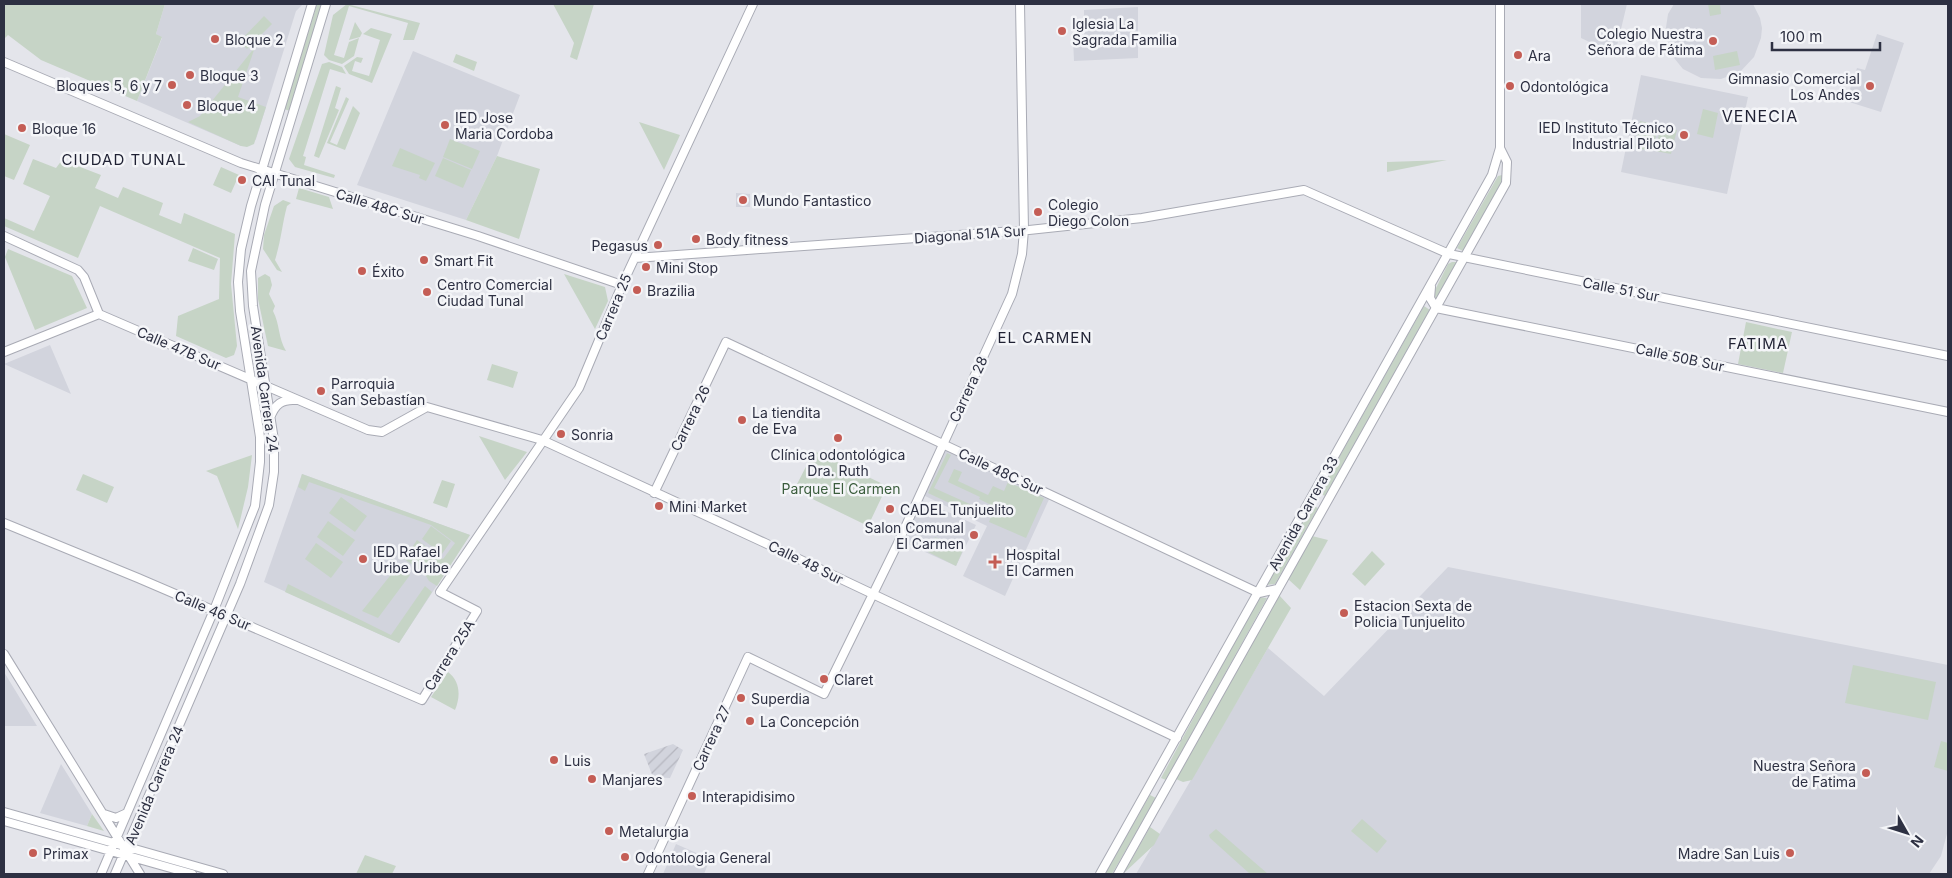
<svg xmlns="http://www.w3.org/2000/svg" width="1952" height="878" font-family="Inter,sans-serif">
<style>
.built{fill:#d2d4dd}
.industrial{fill:url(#industrial-furrows)}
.green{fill:#c6d4c6}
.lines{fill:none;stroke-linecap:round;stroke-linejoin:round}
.secondary-casing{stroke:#a9abb5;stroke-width:10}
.secondary{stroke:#fff;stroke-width:8}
.poi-dot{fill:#c45d55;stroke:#f4f5f8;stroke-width:2}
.labels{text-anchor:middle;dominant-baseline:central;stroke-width:5;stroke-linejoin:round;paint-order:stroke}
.poi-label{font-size:14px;fill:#2d3042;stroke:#f4f5f8;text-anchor:start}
.street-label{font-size:14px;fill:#2d3042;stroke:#f4f5f8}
.park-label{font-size:14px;fill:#3b5d3d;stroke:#f4f5f8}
.neighbourhood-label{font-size:15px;letter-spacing:1px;fill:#1f2133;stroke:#f4f5f8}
.quarter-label{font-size:16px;letter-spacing:1px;fill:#1f2133;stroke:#f4f5f8}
</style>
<defs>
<pattern id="industrial-furrows" width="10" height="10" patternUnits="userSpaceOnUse" patternTransform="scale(1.25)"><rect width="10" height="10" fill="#d2d4dd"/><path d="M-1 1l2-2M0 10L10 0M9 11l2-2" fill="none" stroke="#b5b6bf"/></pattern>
</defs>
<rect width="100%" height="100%" fill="#e4e5eb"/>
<path class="built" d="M165 4H303L296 11 256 139 251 145 241 146 137 101 162 38 156 34Z
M1581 4H1627L1615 54 1581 38Z
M1674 4H1753L1760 18 1762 28 1761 38 1754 57 1740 72 1721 79 1701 78 1683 69 1670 53 1665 34 1668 14Z
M1138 7V58L1074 61 1073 38 1084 37V10Z
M1877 34 1904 43 1881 112 1846 101 1857 68 1865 70Z
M413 51 520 95 497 156 466 220 357 185Z
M1641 75 1748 97 1727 194 1621 172Z
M736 193 750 194V207H736Z
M50 345 71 394 4 364Z
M944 446 1051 495 1005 596 963 576 987 526 921 494Z
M302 474 470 535 399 643 264 582Z
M922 500 976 525 956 566 903 542Z
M1448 567 1948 665V830L1941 856 1929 874H1136L1268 648 1324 696Z
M4 672 37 726H4Z
M61 764 92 814 87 826 40 813Z
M676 844 710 859 704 874H663Z"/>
<path class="industrial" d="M673 744 683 750 670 778 653 777 644 754Z"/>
<path class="green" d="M4 4H165L156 34 162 37 137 101 41 60 8 35 4 39Z
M317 4H323L290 111 284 109Z
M347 4 420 23 414 40H403L408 23 349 6 334 55 344 58 349 42 359 38 354 56 342 64 329 60 324 55 333 15Z
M553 4H594L577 60 570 57 574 43Z
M1708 4H1720L1721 14 1710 16Z
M264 16 272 24 247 49 239 42Z
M355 22 362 33 360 37 349 40Z
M371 28 392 34 372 83 349 74 344 66 357 57 363 58 361 63 355 61 352 71 369 76 380 40 363 34Z
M255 47 238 97 266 107 254 144 247 147 241 146 188 122 200 116Z
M1737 51 1740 65 1715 70 1713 56Z
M456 54 477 62 474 71 453 62Z
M329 62 342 67 346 74 330 69 303 156 306 157 304 165 335 175 334 178 295 167 289 159 322 64Z
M336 86 341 88 335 108 339 110 319 158 314 156Z
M346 97 349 99 330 142 337 145 353 106 360 113 345 150 327 143Z
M1703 109 1718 113 1713 138 1697 134Z
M1640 121 1658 125 1653 151 1635 148Z
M639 122 680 135 664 170Z
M1661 126 1677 130 1671 154 1655 151Z
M4 134 30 145 14 180 4 176Z
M450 139 480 151 472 169 443 157Z
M400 148 435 163 426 181 419 178 420 175 392 166Z
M497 156 540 169 519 239 466 220Z
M443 158 471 170 463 188 435 176Z
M33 159 56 168 62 160 101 175 95 188 118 198 123 187 163 203 159 215 181 224 184 213 235 234 231 284 237 346 234 355 226 358 176 336 178 316 219 299 220 258 100 206 78 258 4 226V218L34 231 50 196 23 184Z
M1447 160 1387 172V162Z
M221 167 239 175 231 193 213 185Z
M1502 175 1503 184 1463 251 1457 248 1498 176Z
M299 188 329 197 333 209 296 199Z
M283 200 291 203 287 206C282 225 281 241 275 260L282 272 277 270 263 249 264 235 274 206Z
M193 248 218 259 214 270 188 261Z
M8 249 72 276 87 308 35 330 5 257Z
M1452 262H1457L1436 300 1434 292 1448 264Z
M265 274 270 277 272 285 269 294 275 306 273 311C280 324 278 338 286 351L268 346 258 299V278Z
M564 274 605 287 608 301 595 329Z
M1424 306 1430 310 1325 496 1319 493Z
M1746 322 1792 332 1783 373 1738 364Z
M492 364 518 372 513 388 487 380Z
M479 436 527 452 505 480Z
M814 451 887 486 868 526 794 490Z
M947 453 951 455 934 488 981 509 977 516 928 493Z
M252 455 248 487 238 529 217 476 206 471Z
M954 469 962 472 958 481 988 495 993 486 1004 491 1008 482 1044 498 1026 538 989 522 995 507 979 499 980 497 948 482Z
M83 474 114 487 107 503 76 490Z
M302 474 470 535 437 586 429 581 424 573 404 559 417 540 443 559 455 543 431 525 309 482 305 491 298 487Z
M442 480 455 484 447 508 433 503Z
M341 497 367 516 355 532 329 513Z
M1311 505 1318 508 1275 584 1266 585Z
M328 521 355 540 343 556 317 537Z
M431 526 451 541 442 554 422 539Z
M1312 536 1328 540 1300 590 1288 579Z
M935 537 963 550 956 566 928 552Z
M316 543 343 562 331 578 305 559Z
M1372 551 1385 564 1365 586 1352 574Z
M397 567 410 575 378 618 362 611Z
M288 584 391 635 425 586 432 592 399 643 285 592Z
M1279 595 1291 608 1192 780 1183 782 1176 779Z
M1259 597 1267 598 1166 780 1161 778Z
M1853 665 1936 682 1928 720 1845 703Z
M448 672C460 681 461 696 455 710L431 697Z
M1941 741 1948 743V771L1934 767Z
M1150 795 1156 798 1112 874H1104Z
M92 814 104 831 87 826Z
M1362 819 1387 841 1377 853 1351 831Z
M1150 827 1160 834 1154 845 1124 873Z
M1216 829 1268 874H1250L1210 838 1209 835Z
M365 855 396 866 392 874H356Z"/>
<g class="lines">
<defs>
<path id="secondary" d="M4 62 241 163 478 236 622 285
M4 236 78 270 84 277 99 314 368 430 382 432 427 407 542 440 765 543 1177 738
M635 258 1029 230 1142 218 1304 190 1449 254 1948 356
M1431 287 1430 298 1436 308 1948 412
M4 352 99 314
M270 418C275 404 282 399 296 400
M654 493 726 342 1259 593 1277 589
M4 523 138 578 422 700 477 611 440 592 579 388 622 285 753 4
M4 654 140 874
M4 812 223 874
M104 814 116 818 127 813
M4 821 192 874
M101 874 214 610 255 506 260 462V437L240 311 238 282 241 249 251 206 312 4
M115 874 240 584 269 505 274 472V440L253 306 251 271 265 205 326 4
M648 874 748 657 824 694 897 545 1012 294 1022 254 1024 230 1020 4
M1100 874 1492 175 1500 148V4
M1118 874 1506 183 1507 162 1500 148"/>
</defs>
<use href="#secondary" class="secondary-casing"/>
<use href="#secondary" class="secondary"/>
</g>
<g class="poi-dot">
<circle cx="1062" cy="31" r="5"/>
<circle cx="215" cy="39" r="5"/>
<circle cx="1713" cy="41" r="5"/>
<circle cx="1518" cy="55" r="5"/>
<circle cx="190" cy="75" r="5"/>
<circle cx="172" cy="85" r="5"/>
<circle cx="1510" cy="86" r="5"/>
<circle cx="1870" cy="86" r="5"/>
<circle cx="187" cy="105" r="5"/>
<circle cx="445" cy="125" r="5"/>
<circle cx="22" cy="128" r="5"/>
<circle cx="1684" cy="135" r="5"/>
<circle cx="242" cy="180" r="5"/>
<circle cx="743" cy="200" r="5"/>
<circle cx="1038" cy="212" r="5"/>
<circle cx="696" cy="239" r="5"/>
<circle cx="658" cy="245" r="5"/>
<circle cx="424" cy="260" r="5"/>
<circle cx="646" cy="267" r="5"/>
<circle cx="362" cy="271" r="5"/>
<circle cx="637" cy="290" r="5"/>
<circle cx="427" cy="292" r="5"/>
<circle cx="321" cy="391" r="5"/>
<circle cx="742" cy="420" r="5"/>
<circle cx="561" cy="434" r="5"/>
<circle cx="838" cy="438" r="5"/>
<circle cx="659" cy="506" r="5"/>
<circle cx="890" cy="509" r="5"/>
<circle cx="974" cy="535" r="5"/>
<circle cx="363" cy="559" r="5"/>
<path d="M992.5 554.5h5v5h5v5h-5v5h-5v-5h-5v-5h5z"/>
<circle cx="1344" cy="613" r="5"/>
<circle cx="824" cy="679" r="5"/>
<circle cx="741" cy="698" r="5"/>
<circle cx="750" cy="721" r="5"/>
<circle cx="554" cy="760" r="5"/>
<circle cx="1866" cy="773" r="5"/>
<circle cx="592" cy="779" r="5"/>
<circle cx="692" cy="796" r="5"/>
<circle cx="609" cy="831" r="5"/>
<circle cx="33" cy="853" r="5"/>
<circle cx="1790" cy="853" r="5"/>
<circle cx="625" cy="857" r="5"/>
</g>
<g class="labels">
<g class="poi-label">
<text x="1072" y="23">Iglesia La<tspan x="1072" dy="16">Sagrada Familia</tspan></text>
<text x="1703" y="33" text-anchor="end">Colegio Nuestra<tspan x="1703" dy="16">Señora de Fátima</tspan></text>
<text x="225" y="39">Bloque 2</text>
<text x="1528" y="55">Ara</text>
<text x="200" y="75">Bloque 3</text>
<text x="1860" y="78" text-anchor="end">Gimnasio Comercial<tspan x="1860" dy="16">Los Andes</tspan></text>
<text x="162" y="85" text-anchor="end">Bloques 5, 6 y 7</text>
<text x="1520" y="86">Odontológica</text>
<text x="197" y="105">Bloque 4</text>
<text x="455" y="117">IED Jose<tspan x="455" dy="16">Maria Cordoba</tspan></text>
<text x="1674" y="127" text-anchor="end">IED Instituto Técnico<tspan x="1674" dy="16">Industrial Piloto</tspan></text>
<text x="32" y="128">Bloque 16</text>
<text x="252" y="180">CAI Tunal</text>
<text x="753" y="200">Mundo Fantastico</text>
<text x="1048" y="204">Colegio<tspan x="1048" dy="16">Diego Colon</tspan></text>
<text x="706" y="239">Body fitness</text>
<text x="648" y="245" text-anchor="end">Pegasus</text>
<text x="434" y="260">Smart Fit</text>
<text x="656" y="267">Mini Stop</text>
<text x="372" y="271">Éxito</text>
<text x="437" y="284">Centro Comercial<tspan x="437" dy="16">Ciudad Tunal</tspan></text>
<text x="647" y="290">Brazilia</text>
<text x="331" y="383">Parroquia<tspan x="331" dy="16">San Sebastían</tspan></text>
<text x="752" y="412">La tiendita<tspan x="752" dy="16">de Eva</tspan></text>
<text x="571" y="434">Sonria</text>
<text x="838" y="454" text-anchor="middle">Clínica odontológica<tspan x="838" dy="16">Dra. Ruth</tspan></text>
<text x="669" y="506">Mini Market</text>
<text x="900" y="509">CADEL Tunjuelito</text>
<text x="964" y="527" text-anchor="end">Salon Comunal<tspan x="964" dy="16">El Carmen</tspan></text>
<text x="373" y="551">IED Rafael<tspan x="373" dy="16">Uribe Uribe</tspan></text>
<text x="1006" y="554">Hospital<tspan x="1006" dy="16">El Carmen</tspan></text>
<text x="1354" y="605">Estacion Sexta de<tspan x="1354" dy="16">Policia Tunjuelito</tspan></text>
<text x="834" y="679">Claret</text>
<text x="751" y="698">Superdia</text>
<text x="760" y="721">La Concepción</text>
<text x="564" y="760">Luis</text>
<text x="1856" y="765" text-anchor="end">Nuestra Señora<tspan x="1856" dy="16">de Fatima</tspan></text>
<text x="602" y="779">Manjares</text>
<text x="702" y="796">Interapidisimo</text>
<text x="619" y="831">Metalurgia</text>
<text x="43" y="853">Primax</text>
<text x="1780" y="853" text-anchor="end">Madre San Luis</text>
<text x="635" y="857">Odontologia General</text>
</g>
<g class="street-label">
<text transform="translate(380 206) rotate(17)">Calle 48C Sur</text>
<text transform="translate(970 234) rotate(-4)">Diagonal 51A Sur</text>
<text transform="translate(1621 289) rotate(11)">Calle 51 Sur</text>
<text transform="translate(613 307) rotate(-67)">Carrera 25</text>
<text transform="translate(179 348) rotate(23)">Calle 47B Sur</text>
<text transform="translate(1680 357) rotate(12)">Calle 50B Sur</text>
<text transform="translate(265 389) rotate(82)">Avenida Carrera 24</text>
<text transform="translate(968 389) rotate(-65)">Carrera 28</text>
<text transform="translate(690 418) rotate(-64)">Carrera 26</text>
<text transform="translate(1001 471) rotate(25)">Calle 48C Sur</text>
<text transform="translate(1303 513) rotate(-61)">Avenida Carrera 33</text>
<text transform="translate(806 562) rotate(26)">Calle 48 Sur</text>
<text transform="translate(213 610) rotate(23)">Calle 46 Sur</text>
<text transform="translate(449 655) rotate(-58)">Carrera 25A</text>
<text transform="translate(711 738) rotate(-65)">Carrera 27</text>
<text transform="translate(154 785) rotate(-67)">Avenida Carrera 24</text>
</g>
<g class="park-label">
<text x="841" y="488">Parque El Carmen</text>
</g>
<g class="neighbourhood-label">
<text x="124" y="159">CIUDAD TUNAL</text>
<text x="1045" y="337">EL CARMEN</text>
<text x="1758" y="343">FATIMA</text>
</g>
<g class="quarter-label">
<text x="1760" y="116">VENECIA</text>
</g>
</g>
<rect width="1952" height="878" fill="none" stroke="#2d3042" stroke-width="10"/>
<g transform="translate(1907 833) rotate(129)" stroke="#f4f5f8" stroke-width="4" paint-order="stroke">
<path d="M0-4L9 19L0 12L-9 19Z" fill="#2d3042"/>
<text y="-8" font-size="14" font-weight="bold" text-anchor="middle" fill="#2d3042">N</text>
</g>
<path d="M1772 42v8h108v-8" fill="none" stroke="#2d3042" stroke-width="2.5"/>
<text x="1780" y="42" font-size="15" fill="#2d3042" stroke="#f4f5f8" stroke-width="4" paint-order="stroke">100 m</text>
</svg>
